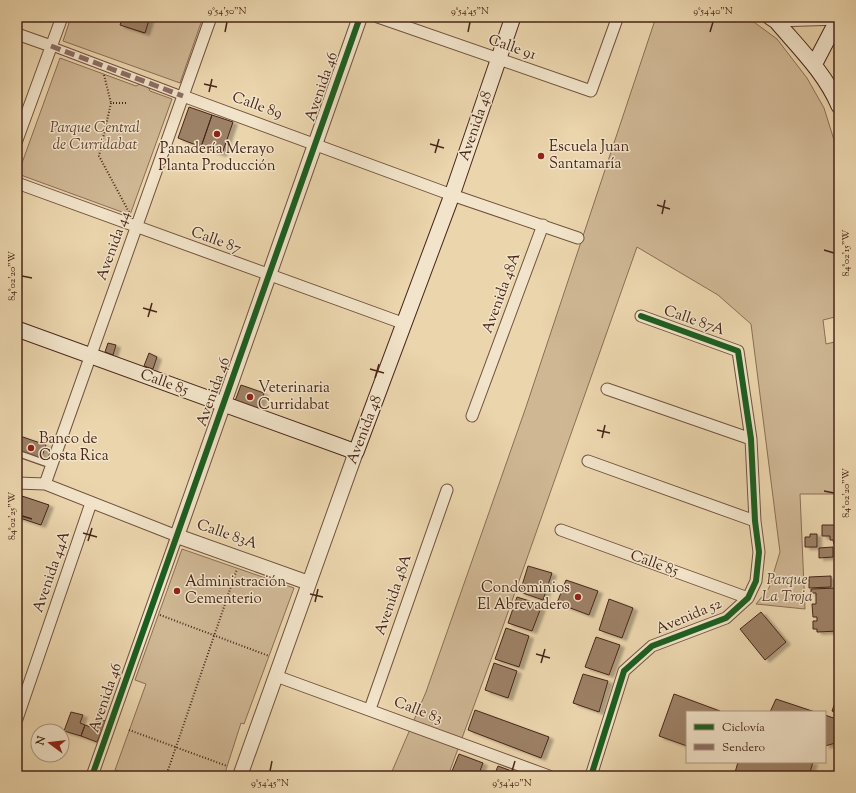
<svg xmlns="http://www.w3.org/2000/svg" width="856" height="793" font-family="'Sorts Mill Goudy',serif">
<style>
.green{fill:#cfb794;stroke:#8c6e56}
.building{fill:#9d8166;stroke:#482619;filter:url(#shadow)}
.lines{fill:none;stroke-linecap:round;stroke-linejoin:round}
.service-casing{stroke:#71523e;stroke-width:8}
.pedestrian-casing{stroke:#71523e;stroke-width:10}
.minor-casing{stroke:#71523e;stroke-width:13}
.tertiary-casing{stroke:#71523e;stroke-width:16}
.secondary-casing{stroke:#482619;stroke-width:17}
.path{stroke:#482619;stroke-width:2;stroke-dasharray:1 2;stroke-linecap:butt}
.service{stroke:#f2e4ca;stroke-width:5.5}
.pedestrian{stroke:#f2e4ca;stroke-width:8}
.minor{stroke:#f2e4ca;stroke-width:11}
.tertiary{stroke:#f2e4ca;stroke-width:14}
.secondary{stroke:#f2e4ca;stroke-width:15}
.quiet{stroke:#8d6e63;stroke-width:5;stroke-dasharray:10 5;stroke-linecap:butt}
.cycleway-casing{stroke:#f2e4ca;stroke-width:8}
.cycleway{stroke:#1b5e20;stroke-width:6}
.ticks{fill:none;stroke:#482619;stroke-width:1.5}
.poi-dot{fill:#8f2418;stroke:#f2e4ca;stroke-width:1.5}
.labels{text-anchor:middle;dominant-baseline:central;stroke-width:3;stroke-linejoin:round;paint-order:stroke}
.street-label{font-size:15px;fill:#482619;stroke:#f2e4ca}
.park-label{font-size:15px;font-style:italic;fill:#634332;stroke:#f2e4ca}
.poi-label{font-size:15px;fill:#482619;stroke:#f2e4ca;text-anchor:start}
.neatline{fill:none;stroke:#482619;stroke-width:1.5}
.ticks-label{font-size:10px;text-anchor:middle;fill:#482619}
</style>
<defs>
<filter id="shadow"><feDropShadow dx="4.5" dy="2.5" stdDeviation="1" flood-color="#0004"/></filter>
</defs>
<rect width="100%" height="100%" fill="#ebd5ad"/>
<filter id="stains"><feTurbulence type="fractalNoise" baseFrequency=".005" numOctaves="4"/><feColorMatrix values="0 0 0 0 .2 0 0 0 0 .09 0 0 0 0 .02 0 0 0 .5 -.17"/></filter>
<radialGradient id="worn" r=".72"><stop offset=".6" stop-color="#630" stop-opacity="0"/><stop offset="1" stop-color="#630" stop-opacity=".3"/></radialGradient>
<path class="green" d="M71 17H123L121 25 144 33 150 17H203L180 83 63 41Z
M656 17H747L777 39 807 78 824 108 839 156V316L823 320 826 344 839 341V494H800L805 609 756 604 769 588 780 552 751 324 718 295 637 247 496 646 448 776H390L426 692 526 407Z
M60 58 136 86 146 81 150 91 172 99 130 215 18 174Z
M182 549 294 588 244 724 241 723 224 776H133L115 770 146 684 135 680Z"/>
<path class="building" d="M123 17H150L145 33 120 25Z
M189 107 212 115 201 147 178 138Z
M212 115 233 122 222 154 201 147Z
M108 343 116 345 113 355 105 352Z
M149 353 157 357 153 369 144 366Z
M241 385 264 393 259 410 235 401Z
M17 435 46 445 41 459 17 451Z
M19 495 49 505 41 525 17 517V503Z
M822 525H835V528H839V544H834L833 540H830V536H822Z
M810 534H817V547H805V537H810Z
M833 547V557L819 558V548Z
M528 566 552 573 543 600 520 592Z
M831 576V587L809 588V577Z
M566 580 598 591 589 615 557 603Z
M837 588 838 631 817 632V629H813V621H817V617H813L812 604H816V593H811V589Z
M517 597 542 605 532 631 508 623Z
M609 599 633 608 622 638 599 630Z
M761 612 786 642 765 660 740 629Z
M506 628 529 636 519 667 495 659Z
M596 637 620 645 609 675 585 667Z
M494 663 517 671 508 698 485 690Z
M583 674 608 681 599 712 573 703Z
M839 692V714L832 711Z
M674 694 720 711 687 712V746L659 736Z
M776 699 815 712H770Z
M475 710 549 737 541 758 468 730Z
M71 712 83 715 80 723 85 725 81 736 64 731Z
M825 715 839 720V742L825 746Z
M97 719 106 721 97 742 81 736 85 725 93 728Z
M459 754 483 763 478 776H450Z
M738 762H813L809 776H734Z
M498 766 525 776H494Z"/>
<g class="lines">
<defs>
<path id="service" d="M17 453 51 465"/>
<path id="pedestrian" d="M51 46 183 96"/>
<path id="minor" d="M378 17 591 91 617 19
M776 21 839 19
M17 34 51 46
M183 96 452 195 578 238
M17 140 62 17
M17 183 405 324
M607 389 751 439
M472 416 543 225
M588 461 755 521
M17 483 45 484 177 536 92 776
M45 484 211 17
M561 530 748 598
M276 676 549 776
M370 709 447 490
M17 719 91 503
M591 776 624 671 652 646 726 618 748 598 756 581 759 552 755 521 751 439 738 351 641 316"/>
<path id="tertiary" d="M309 583 177 536 360 17
M240 776 356 452"/>
<path id="secondary" d="M770 17 776 21C799 48 825 73 839 106
M814 65 838 19
M17 329 356 452 452 195 513 17"/>
</defs>
<use href="#service" class="service-casing"/>
<use href="#pedestrian" class="pedestrian-casing"/>
<use href="#minor" class="minor-casing"/>
<use href="#tertiary" class="tertiary-casing"/>
<use href="#secondary" class="secondary-casing"/>
<path class="path" d="M104 75 111 103
M126 103H111L99 156 130 214
M160 615 269 656
M129 730 227 766
M166 776 237 569"/>
<use href="#service" class="service"/>
<use href="#pedestrian" class="pedestrian"/>
<use href="#minor" class="minor"/>
<use href="#tertiary" class="tertiary"/>
<use href="#secondary" class="secondary"/>
<path class="quiet" d="M51 46 183 96"/>
<defs>
<path id="cycleway" d="M92 776 360 17
M591 776 624 671 652 646 726 618 748 598 756 581 759 552 755 521 751 439 738 351 641 316"/>
</defs>
<use href="#cycleway" class="cycleway-casing"/>
<use href="#cycleway" class="cycleway"/>
</g>
<path class="ticks" d="M225 32 227 22M468 32 470 22M710 32 713 22M204 84 217 87M209 92 212 79M430 144 444 148M435 153 439 139M657 205 670 209M662 214 665 200M824 250 834 253M22 276 32 278M143 308 157 312M148 317 152 303M370 369 384 373M375 378 379 364M597 430 610 433M602 438 605 425M824 491 834 493M22 516 32 519M83 533 97 537M88 541 92 528M310 594 323 597M315 602 318 589M536 654 550 658M541 663 545 649M270 771 272 761M512 771 515 761"/>
<g class="poi-dot">
<circle cx="217" cy="134" r="4"/>
<circle cx="541" cy="156" r="4"/>
<circle cx="250" cy="397" r="4"/>
<circle cx="31" cy="448" r="4"/>
<circle cx="177" cy="591" r="4"/>
<circle cx="578" cy="597" r="4"/>
</g>
<g class="labels">
<g class="street-label">
<text transform="translate(512 48) rotate(19)">Calle 91</text>
<text transform="translate(322 87) rotate(-71)">Avenida 46</text>
<text transform="translate(257 106) rotate(20)">Calle 89</text>
<text transform="translate(476 126) rotate(-71)">Avenida 48</text>
<text transform="translate(216 241) rotate(20)">Calle 87</text>
<text transform="translate(114 246) rotate(-70)">Avenida 44</text>
<text transform="translate(502 293) rotate(-70)">Avenida 48A</text>
<text transform="translate(694 321) rotate(19)">Calle 87A</text>
<text transform="translate(164 383) rotate(20)">Calle 85</text>
<text transform="translate(214 392) rotate(-70)">Avenida 46</text>
<text transform="translate(365 430) rotate(-69)">Avenida 48</text>
<text transform="translate(227 535) rotate(19)">Calle 83A</text>
<text transform="translate(654 564) rotate(20)">Calle 85</text>
<text transform="translate(52 572) rotate(-71)">Avenida 44A</text>
<text transform="translate(394 595) rotate(-71)">Avenida 48A</text>
<text transform="translate(689 617) rotate(-23)">Avenida 52</text>
<text transform="translate(106 698) rotate(-71)">Avenida 46</text>
<text transform="translate(418 711) rotate(21)">Calle 83</text>
</g>
<g class="park-label">
<text x="95" y="128">Parque Central<tspan x="95" dy="17">de Curridabat</tspan></text>
<text x="787" y="580">Parque<tspan x="787" dy="17">La Troja</tspan></text>
</g>
<g class="poi-label">
<text x="549" y="147">Escuela Juan<tspan x="549" dy="17">Santamaría</tspan></text>
<text x="217" y="149" text-anchor="middle">Panadería Merayo<tspan x="217" dy="17">Planta Producción</tspan></text>
<text x="258" y="388">Veterinaria<tspan x="258" dy="17">Curridabat</tspan></text>
<text x="39" y="439">Banco de<tspan x="39" dy="17">Costa Rica</tspan></text>
<text x="185" y="582">Administración<tspan x="185" dy="17">Cementerio</tspan></text>
<text x="570" y="588" text-anchor="end">Condominios<tspan x="570" dy="17">El Abrevadero</tspan></text>
</g>
</g>
<rect width="856" height="793" fill="none" stroke="#ebd5ad" stroke-width="44"/>
<rect x="686" y="711" width="140" height="52" fill="#f2e4ca" stroke="#ae9883"/>
<rect x="694" y="724" width="20" height="6" fill="#1b5e20" stroke="#ae9883"/>
<text x="722" y="731" font-size="12" fill="#482619">Ciclovía</text>
<rect x="694" y="744" width="20" height="6" fill="#8d6e63" stroke="#ae9883"/>
<text x="722" y="751" font-size="12" fill="#482619">Sendero</text>
<g transform="translate(50 743) rotate(285)"><circle r="19" fill="#f2e4ca" stroke="#ae9883"/>
<path d="M0-3L7 15L0 10L-7 15Z" fill="#8f2418"/>
<text y="-6" font-size="11" font-weight="bold" text-anchor="middle" fill="#482619">N</text>
</g>
<rect x="22" y="22" width="812" height="749" class="neatline"/>
<g class="ticks-label">
<text x="227" y="14">9°54'50"N</text>
<text x="470" y="14">9°54'45"N</text>
<text x="713" y="14">9°54'40"N</text>
<text transform="translate(845 253) rotate(-90)" y="4">84°02'15"W</text>
<text transform="translate(11 276) rotate(-90)" y="4">84°02'20"W</text>
<text transform="translate(845 493) rotate(-90)" y="4">84°02'20"W</text>
<text transform="translate(11 516) rotate(-90)" y="4">84°02'25"W</text>
<text x="270" y="786">9°54'45"N</text>
<text x="512" y="786">9°54'40"N</text>
</g>
<rect width="100%" height="100%" filter="url(#stains)"/>
<rect width="100%" height="100%" fill="url(#worn)"/>
</svg>
